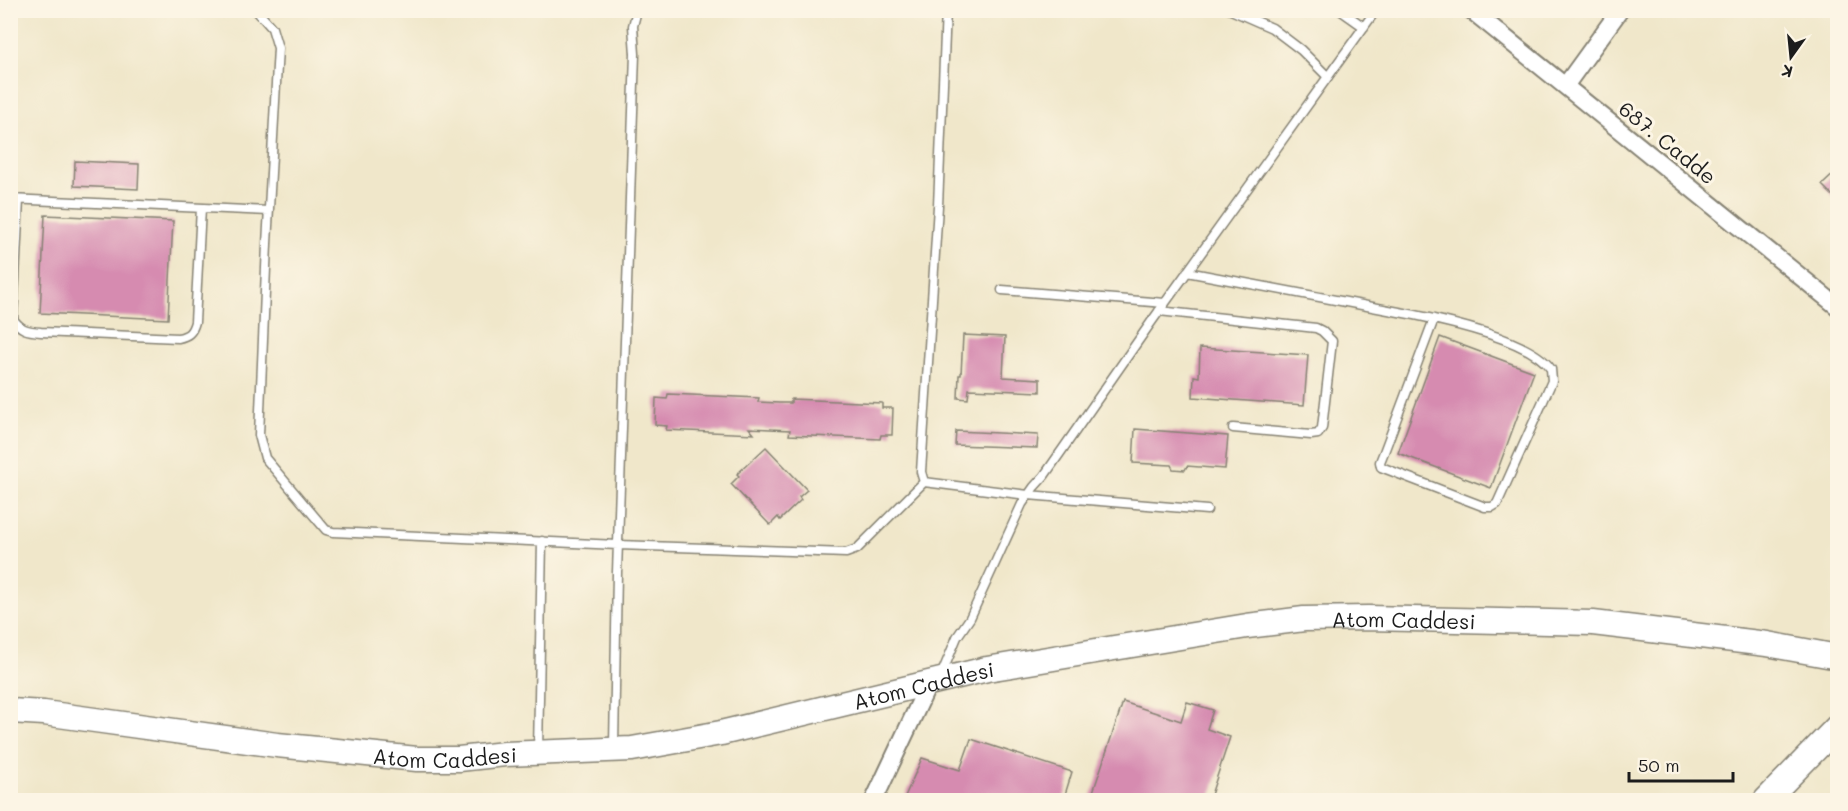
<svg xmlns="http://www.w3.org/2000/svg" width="1848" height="811" font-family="Mali,sans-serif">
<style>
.building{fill:#d68bb0}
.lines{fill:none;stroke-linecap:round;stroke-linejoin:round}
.lane-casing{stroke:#868273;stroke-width:11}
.street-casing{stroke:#868273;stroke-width:20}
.secondary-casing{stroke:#868273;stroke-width:27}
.lane{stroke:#fff;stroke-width:8}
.street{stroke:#fff;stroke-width:16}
.secondary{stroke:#fff;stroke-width:24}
.labels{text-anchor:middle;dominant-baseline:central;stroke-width:6;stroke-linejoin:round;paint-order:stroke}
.street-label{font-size:21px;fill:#1c1c1c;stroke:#fcf5e5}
</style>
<rect width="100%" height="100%" fill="#fcf5e5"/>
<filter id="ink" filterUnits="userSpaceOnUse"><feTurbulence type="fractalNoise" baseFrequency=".0167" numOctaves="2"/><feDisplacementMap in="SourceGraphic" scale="12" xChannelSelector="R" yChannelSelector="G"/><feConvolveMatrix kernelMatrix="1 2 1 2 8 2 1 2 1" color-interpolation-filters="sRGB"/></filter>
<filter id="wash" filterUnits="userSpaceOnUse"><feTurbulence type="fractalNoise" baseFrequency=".008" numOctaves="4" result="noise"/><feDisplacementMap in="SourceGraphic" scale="24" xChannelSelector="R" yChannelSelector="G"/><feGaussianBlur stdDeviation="1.35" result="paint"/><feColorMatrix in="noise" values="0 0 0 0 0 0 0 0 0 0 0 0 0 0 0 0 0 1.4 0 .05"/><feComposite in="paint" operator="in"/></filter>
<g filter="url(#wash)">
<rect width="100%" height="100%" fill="#f0e7ca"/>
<g id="blocks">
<path class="building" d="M75 161 139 164 138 189 74 186Z
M1838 170V201L1822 185Z
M45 215 173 221 168 319 40 313Z
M963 335 1005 337 1003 377 1040 379V392L969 389 968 399 958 398 959 375H961Z
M1440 337 1534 372 1491 488 1398 453Z
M1200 348 1308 355 1304 405 1193 397 1194 376 1199 377Z
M668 394 759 398 758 402 779 403H791V399L882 403V408H893L892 435H881L880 439 789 435 790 430 749 428 754 434 666 430 667 426 655 425 656 398 667 399Z
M1135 429 1228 436 1225 469 1187 466 1185 470 1173 469 1171 465 1133 463Z
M956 431 1038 435 1037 448 955 445Z
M766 447 807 490 799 497 801 500 780 520 778 517 770 525 731 484 739 476 737 474Z
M1123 702 1181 721 1187 702 1213 710 1207 729 1230 737 1209 801H1090Z
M971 739 1072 772 1063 801H903L922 758 960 770Z"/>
</g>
</g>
<g filter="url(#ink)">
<use href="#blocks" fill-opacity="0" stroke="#868273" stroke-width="1.5"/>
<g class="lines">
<defs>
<path id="lane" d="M256 10 272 28 278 48 267 244 259 435 265 458 326 530 333 532 618 545 846 553 857 549 924 482
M946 10 938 206 921 472 924 482 1028 495 1207 510
M1231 10 1272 28 1301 50 1328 77
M1340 10 1364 27
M10 199 269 211
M19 200 13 319C21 330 27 331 41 332L178 338C188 336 192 333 195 322L201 208
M1187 272 1415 315C1449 322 1531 340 1551 369L1552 381 1497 504 1492 507H1485L1381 467 1380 462 1384 452 1434 319
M1002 290 1165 303
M1159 311 1316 328 1322 331 1332 341 1322 428 1318 434 1311 435 1233 428
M940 678 957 637 970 618 1022 504 1034 487 1044 476 1152 321 1376 10
M614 746 617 572 635 54 633 26 637 10
M538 751 542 541"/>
<path id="street" d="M1471 10 1838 307
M1565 86 1620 10
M874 800 929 683"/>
<g id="secondary">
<path id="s1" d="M10 711 44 713 277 745 417 759H459L505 754 632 749 721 733 987 669 1247 626 1304 619 1368 618 1593 623 1767 644 1838 657"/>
<path d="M1766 800 1838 726"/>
</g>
</defs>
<use href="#lane" class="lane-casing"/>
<use href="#street" class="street-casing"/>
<use href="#secondary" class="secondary-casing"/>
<use href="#lane" class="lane"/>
<use href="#street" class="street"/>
<use href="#secondary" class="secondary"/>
</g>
</g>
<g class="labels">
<g class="street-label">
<text transform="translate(1668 142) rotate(39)">687. Cadde</text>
<text stroke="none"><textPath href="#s1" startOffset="1410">Atom Caddesi</textPath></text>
<text stroke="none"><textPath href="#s1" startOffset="924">Atom Caddesi</textPath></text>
<text stroke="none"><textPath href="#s1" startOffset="438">Atom Caddesi</textPath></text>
</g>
</g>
<rect width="1848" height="811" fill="none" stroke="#fcf5e5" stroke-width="36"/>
<g transform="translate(1791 57) rotate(195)" stroke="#fcf5e5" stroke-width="4.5" paint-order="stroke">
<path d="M0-4.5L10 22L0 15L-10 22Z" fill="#1c1c1c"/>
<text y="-9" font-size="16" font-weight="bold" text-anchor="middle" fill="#1c1c1c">K</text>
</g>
<path d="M1629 772v9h104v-9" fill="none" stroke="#1c1c1c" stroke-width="3"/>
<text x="1638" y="772" font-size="18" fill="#1c1c1c" stroke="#fcf5e5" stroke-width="4.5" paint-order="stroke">50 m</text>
</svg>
